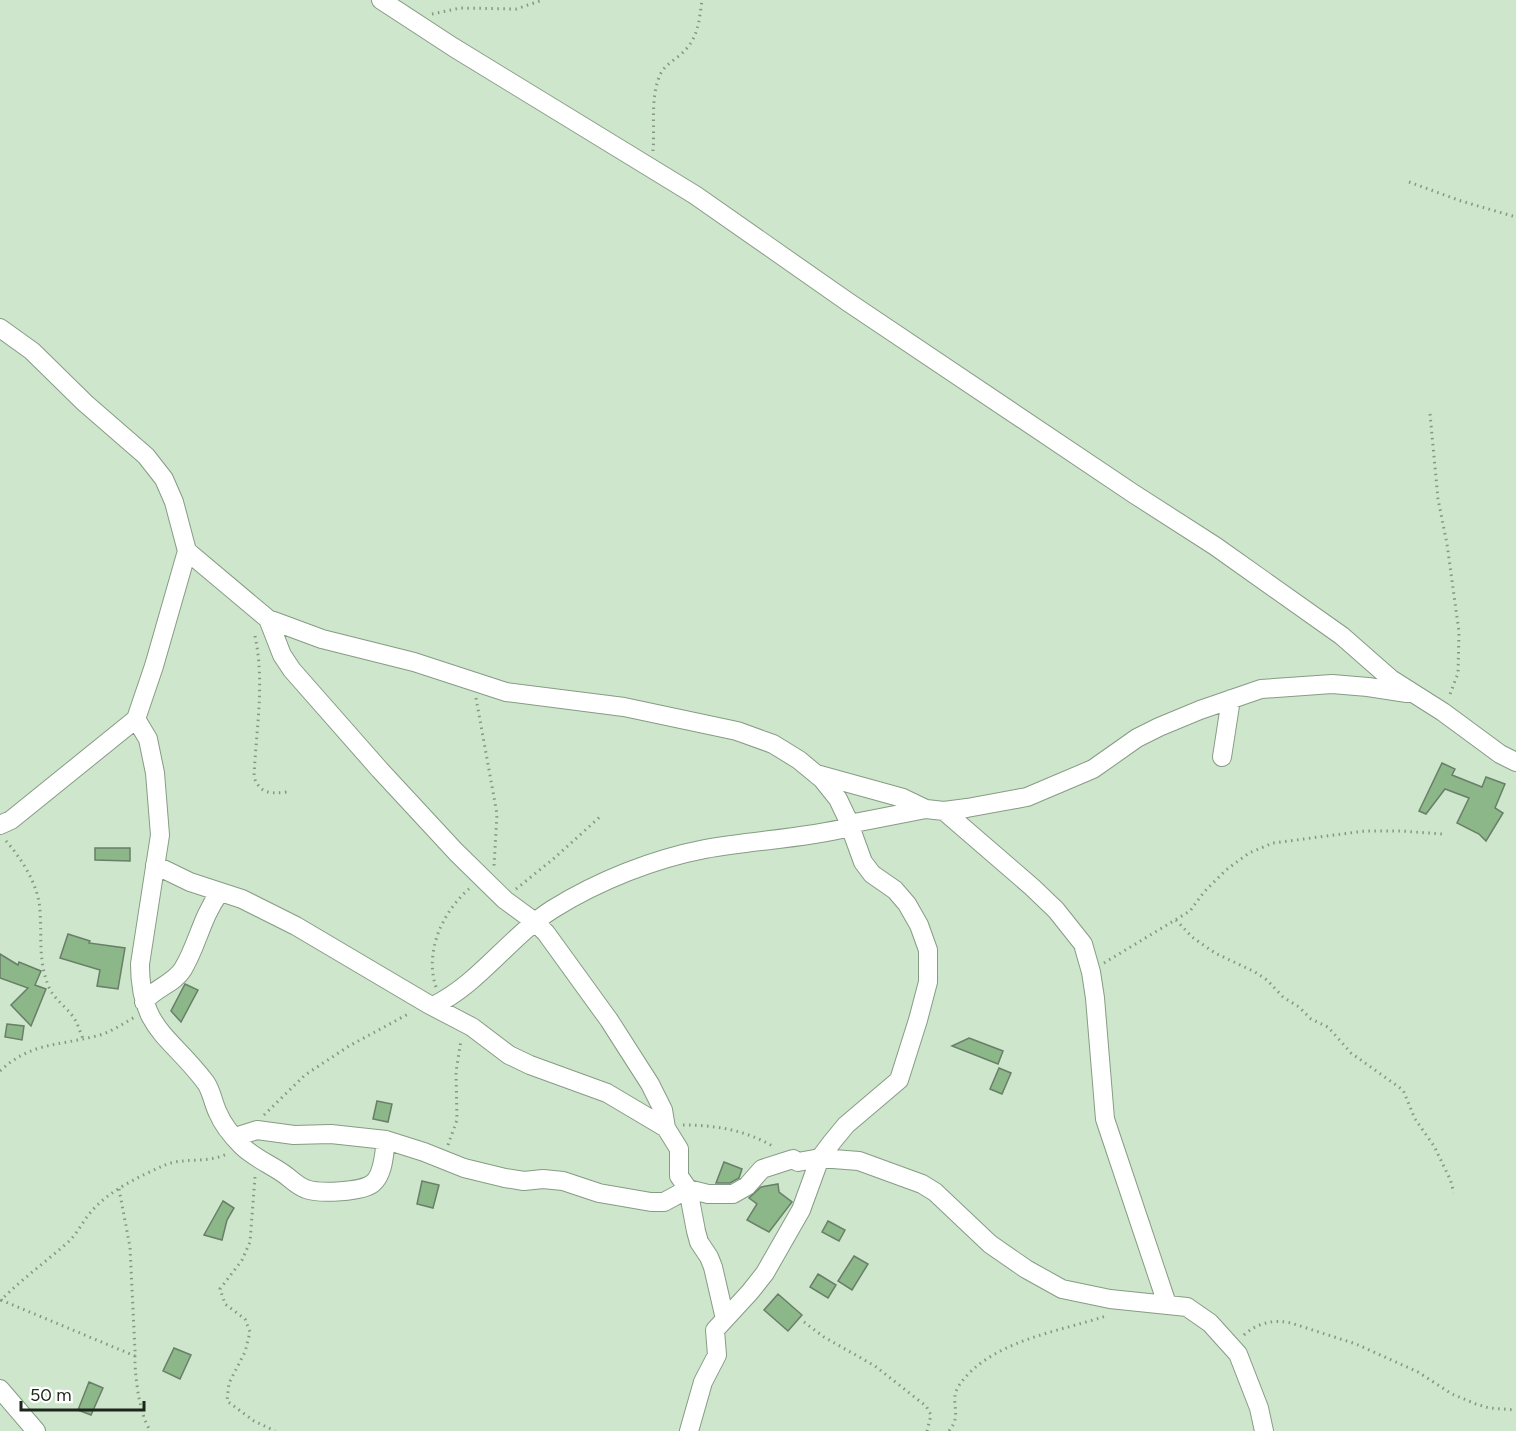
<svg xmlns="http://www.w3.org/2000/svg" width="1516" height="1431" font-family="Figtree,sans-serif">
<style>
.building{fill:#8bb789;stroke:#697f68;stroke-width:1.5}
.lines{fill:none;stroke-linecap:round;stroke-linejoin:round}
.minor-casing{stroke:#869c84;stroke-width:20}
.path{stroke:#869784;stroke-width:3;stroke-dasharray:1.5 4.5;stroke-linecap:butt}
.minor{stroke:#fff;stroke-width:18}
</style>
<rect width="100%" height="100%" fill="#cee6cc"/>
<path class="building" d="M1442 763 1455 769 1452 775 1482 787 1486 777 1505 784 1495 808 1503 813 1486 841 1479 834 1457 823 1469 798 1445 789 1426 814 1419 811Z
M95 848H130V861L95 860Z
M68 934 90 941 89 943 125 948 118 989 97 986 100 970 60 958Z
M0 954 18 965 19 962 41 971 35 985 46 989 31 1026 11 1005 28 988 0 978Z
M185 984 198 990 181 1022 171 1011Z
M7 1024 24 1026 22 1040 5 1037Z
M969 1038 1003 1051 998 1064 952 1046Z
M999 1068 1011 1073 1002 1094 990 1089Z
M377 1101 392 1104 388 1122 373 1119Z
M724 1162 742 1169 739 1178 730 1183H716Z
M422 1181 439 1185 433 1208 417 1204Z
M778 1184 779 1192 792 1202 769 1232 747 1220 757 1204 749 1198 761 1187Z
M223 1201 234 1208 227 1220 222 1240 204 1235Z
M828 1221 845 1230 839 1241 822 1232Z
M854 1256 868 1264 852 1290 838 1281Z
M818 1274 836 1285 828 1298 810 1287Z
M778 1294 802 1315 788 1331 764 1310Z
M174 1348 191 1355 180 1379 163 1371Z
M89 1382 103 1388 91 1415 78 1410Z"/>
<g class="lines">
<defs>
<path id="minor" d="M381 0 453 47 695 195 848 302 1134 494 1215 546 1342 636 1391 679 1443 712 1500 754 1516 762
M0 328 32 351 85 403 146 456 164 479 174 502 187 551 154 666 136 719 11 820 0 825
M187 551 268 619 322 639 414 662 506 692 624 707 737 731 773 744 799 760 822 779 838 799 847 818 863 862 872 874 895 890 907 904 919 925 928 950V982L918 1020 899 1080 846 1125 832 1142 820 1158 801 1210 765 1273 750 1292 715 1330 717 1355 703 1382 689 1431
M268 619 282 655 292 670 380 770 456 852 505 900 535 922 546 933 609 1020 650 1084 663 1110 666 1128 679 1149V1176L688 1189 696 1231 699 1242 709 1257 713 1267 725 1319
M136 719 148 739 155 773 160 835 140 964C140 1030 171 1036 206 1083 212 1092 213 1103 218 1113 223 1125 233 1137 242 1146 254 1158 270 1164 284 1174 291 1179 297 1186 306 1189 319 1194 363 1192 373 1183 384 1174 384 1152 386 1140
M1222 757 1231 699
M816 774 903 798 926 809 944 811 967 808 1027 797 1093 769 1137 738 1159 727 1200 710 1261 689 1332 684 1368 687 1407 693
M944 811 1032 887 1056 910 1083 944 1091 972 1095 998 1105 1119 1167 1304
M849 824 926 809
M155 865 190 882 242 899 296 926 428 1004 472 1027 509 1055 530 1065 607 1093 666 1128
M144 1002C154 988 174 984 183 969 198 944 201 918 220 892
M433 1006C480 983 509 937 553 909 598 881 653 859 705 849 753 840 803 839 850 827
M235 1137 257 1130 294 1135 331 1134 386 1140 424 1152 464 1168 505 1178 524 1181 543 1179 563 1181 599 1193 651 1202H664L688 1189 708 1194H733L747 1186 762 1169 793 1159 798 1162 820 1158 859 1161 922 1184 935 1192 990 1244 1026 1269 1062 1289 1110 1299 1187 1307 1210 1323 1238 1354 1259 1408 1264 1431
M0 1389 36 1431"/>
</defs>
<use href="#minor" class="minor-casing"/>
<path class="path" d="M432 14 460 8 516 9 543 0
M653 151C655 127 650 98 660 75 664 66 673 61 680 55 698 40 699 22 702 0
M1409 182 1461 201 1516 217
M1430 414 1438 499 1447 544 1459 632 1458 673 1449 697
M255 636C265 683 256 730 254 777 260 794 271 794 287 792
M476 698 497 814 494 866
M6 841C22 859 39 886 40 911 42 938 38 959 48 985 53 999 66 1006 74 1018 78 1024 80 1032 83 1039
M516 889 552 860 601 816
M1176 920 1192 937 1215 953 1255 972 1267 980 1283 997 1299 1007 1311 1019 1328 1027 1351 1053 1403 1090 1415 1119 1434 1146 1450 1179 1454 1193
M1104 963 1190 911 1204 892 1226 870 1249 853 1273 843 1365 831H1401L1442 834
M436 987C424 951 443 911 470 888
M0 1071C31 1042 58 1046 96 1036 110 1033 122 1024 135 1017
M264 1115 305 1075 349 1046 410 1013
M683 1125C715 1125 746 1130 774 1147
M448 1145 457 1120 456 1072 461 1040
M255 1177 250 1242 242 1260 220 1289 225 1304 245 1319 250 1332 245 1352 229 1383 227 1401 254 1421 275 1431
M119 1189 130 1247 135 1351C134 1370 139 1417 151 1431
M1 1300 135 1356
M0 1301C21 1280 44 1263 66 1244 77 1235 82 1222 91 1212 108 1191 140 1176 165 1165 184 1157 205 1164 227 1154
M804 1322 824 1337 875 1366 926 1406 931 1415 927 1431
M1244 1335C1257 1323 1274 1319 1291 1323L1356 1344 1418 1372 1452 1394 1476 1404 1489 1408 1516 1410
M949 1431C963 1414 949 1403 958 1387 988 1341 1058 1332 1106 1316"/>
<use href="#minor" class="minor"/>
</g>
<path d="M21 1401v9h123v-9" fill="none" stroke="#1d261d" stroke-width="3"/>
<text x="30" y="1401" font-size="18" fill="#1d261d" stroke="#ffffff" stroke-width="4.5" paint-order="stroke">50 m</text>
</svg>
